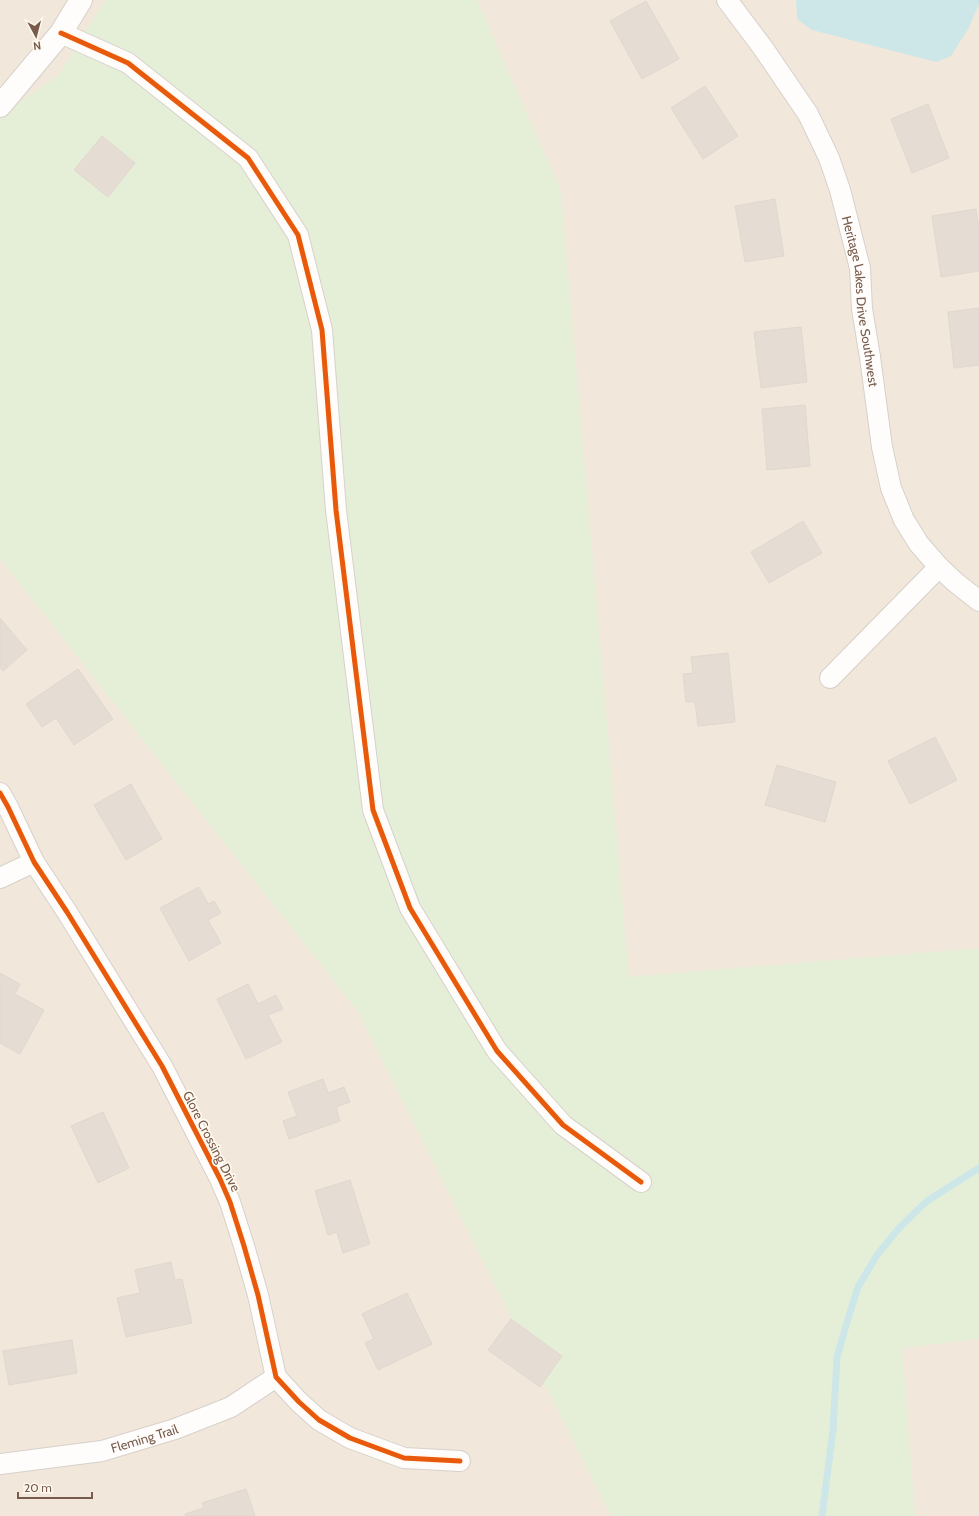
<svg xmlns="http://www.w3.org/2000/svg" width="979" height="1516" font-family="Cabin,sans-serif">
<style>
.residential{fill:#f1e7da}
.green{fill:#e5efd7}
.water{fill:#cde7e9}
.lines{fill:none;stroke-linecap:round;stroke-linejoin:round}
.stream{stroke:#cde7e9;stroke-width:7}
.building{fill:#e5dcd4;stroke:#e1d7cf}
.minor-casing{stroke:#d7d1cb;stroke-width:22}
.tertiary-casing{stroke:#d7d1cb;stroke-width:24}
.minor{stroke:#fefdfc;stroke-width:20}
.tertiary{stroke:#fefdfc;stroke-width:22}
.cycleway-casing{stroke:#fff9ef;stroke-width:8}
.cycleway{stroke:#e8590c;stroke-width:5}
.labels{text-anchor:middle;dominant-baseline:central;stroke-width:3.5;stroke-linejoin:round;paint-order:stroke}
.street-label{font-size:13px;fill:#785b4b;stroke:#fff9ef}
</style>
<rect width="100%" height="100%" fill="#f8f4ed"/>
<path class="residential" d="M0 0H979V1516H0Z"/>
<path class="green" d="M105 0H477L561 191 629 977 979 948V1339L902 1348 915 1516H611L358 1012 0 559V116L59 75Z"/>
<path class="water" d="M796 0H979V4L968 29 951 56 936 62 812 30 797 19Z"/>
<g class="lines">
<path class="stream" d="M822 1516 833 1430 837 1357 847 1322 858 1287 877 1255 900 1227 927 1201 979 1168"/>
</g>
<path class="building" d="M646 1 679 59 642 79 610 21Z
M705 86 738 136 703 159 671 108Z
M928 104 949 158 912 173 891 119Z
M102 136 135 163 108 197 74 170Z
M775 199 784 256 745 262 735 206Z
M976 209 979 227V271L941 277 932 216Z
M979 308V365L954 368 948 312Z
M801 327 807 382 761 388 754 332Z
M805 405 810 466 767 470 762 409Z
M803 521 822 553 769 583 751 552Z
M0 618 27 650 3 671 0 667Z
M728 653 735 722 698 726 695 702H686L683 674 693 673 691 657Z
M78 669 113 719 74 745 56 718 42 727 26 704Z
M935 737 957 780 910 804 888 761Z
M777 765 836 782 825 822 765 805Z
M131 784 162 839 126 860 94 805Z
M199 887 208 904 214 901 221 913 208 920 221 943 189 961 160 908Z
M0 973 20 984 15 994 44 1010 20 1054 0 1043Z
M248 984 258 1004 276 995 283 1009 268 1015 282 1042 246 1059 217 999Z
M323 1079 328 1093 344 1087 350 1102 336 1107 340 1121 289 1139 283 1121 297 1116 288 1092Z
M103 1112 129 1168 98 1183 71 1126Z
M350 1180 370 1244 343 1253 337 1232 328 1235 315 1191Z
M171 1262 175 1280 182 1279 192 1323 126 1337 117 1298 140 1293 135 1270Z
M407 1293 432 1344 378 1370 365 1343 374 1339 362 1314Z
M511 1319 562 1356 540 1387 488 1350Z
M72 1340 77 1373 9 1385 3 1351Z
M246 1489 255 1516H186L185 1514 204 1508 202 1503Z"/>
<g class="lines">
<defs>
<g id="minor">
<path id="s1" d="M727 0 763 48 808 114 829 158 840 190 860 268 862 309 870 357 882 447 891 488 904 520 919 544 939 567 955 582 979 601"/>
<path d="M61 33 128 63 248 158 298 235 322 330 336 510 373 810 410 908 497 1051 563 1125 641 1182"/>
<path d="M830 678 939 567"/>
<path d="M0 793 8 807 34 862 67 912 162 1066 220 1179 230 1202 244 1246 258 1295 276 1377 299 1402 319 1420 350 1438 404 1458 460 1461"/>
<path d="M0 878 34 862"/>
<path id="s2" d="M0 1464 102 1451 175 1429 231 1407 276 1377"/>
</g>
<path id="tertiary" d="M0 106 61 33 81 0"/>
</defs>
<use href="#minor" class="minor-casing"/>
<use href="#tertiary" class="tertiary-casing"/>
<use href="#minor" class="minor"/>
<use href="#tertiary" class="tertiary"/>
<defs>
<path id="cycleway" d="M61 33 128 63 248 158 298 235 322 330 336 510 373 810 410 908 497 1051 563 1125 641 1182
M0 793 8 807 34 862 67 912 162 1066 220 1179 230 1202 244 1246 258 1295 276 1377 299 1402 319 1420 350 1438 404 1458 460 1461"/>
</defs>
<use href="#cycleway" class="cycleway-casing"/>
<use href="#cycleway" class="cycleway"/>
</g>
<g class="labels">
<g class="street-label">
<text stroke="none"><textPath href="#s1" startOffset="336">Heritage Lakes Drive Southwest</textPath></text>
<text transform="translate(212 1141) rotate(63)">Glore Crossing Drive</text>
<text stroke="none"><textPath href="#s2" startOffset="147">Fleming Trail</textPath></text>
</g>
</g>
<g transform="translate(36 36) rotate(173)" stroke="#fff9ef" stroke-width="3" paint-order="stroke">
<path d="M0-3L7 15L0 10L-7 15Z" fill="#785b4b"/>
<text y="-6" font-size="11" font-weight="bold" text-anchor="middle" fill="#785b4b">N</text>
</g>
<path d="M18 1492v6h74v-6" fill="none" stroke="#785b4b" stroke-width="2"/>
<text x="24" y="1492" font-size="12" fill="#785b4b" stroke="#fff9ef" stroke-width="3" paint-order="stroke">20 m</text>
</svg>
